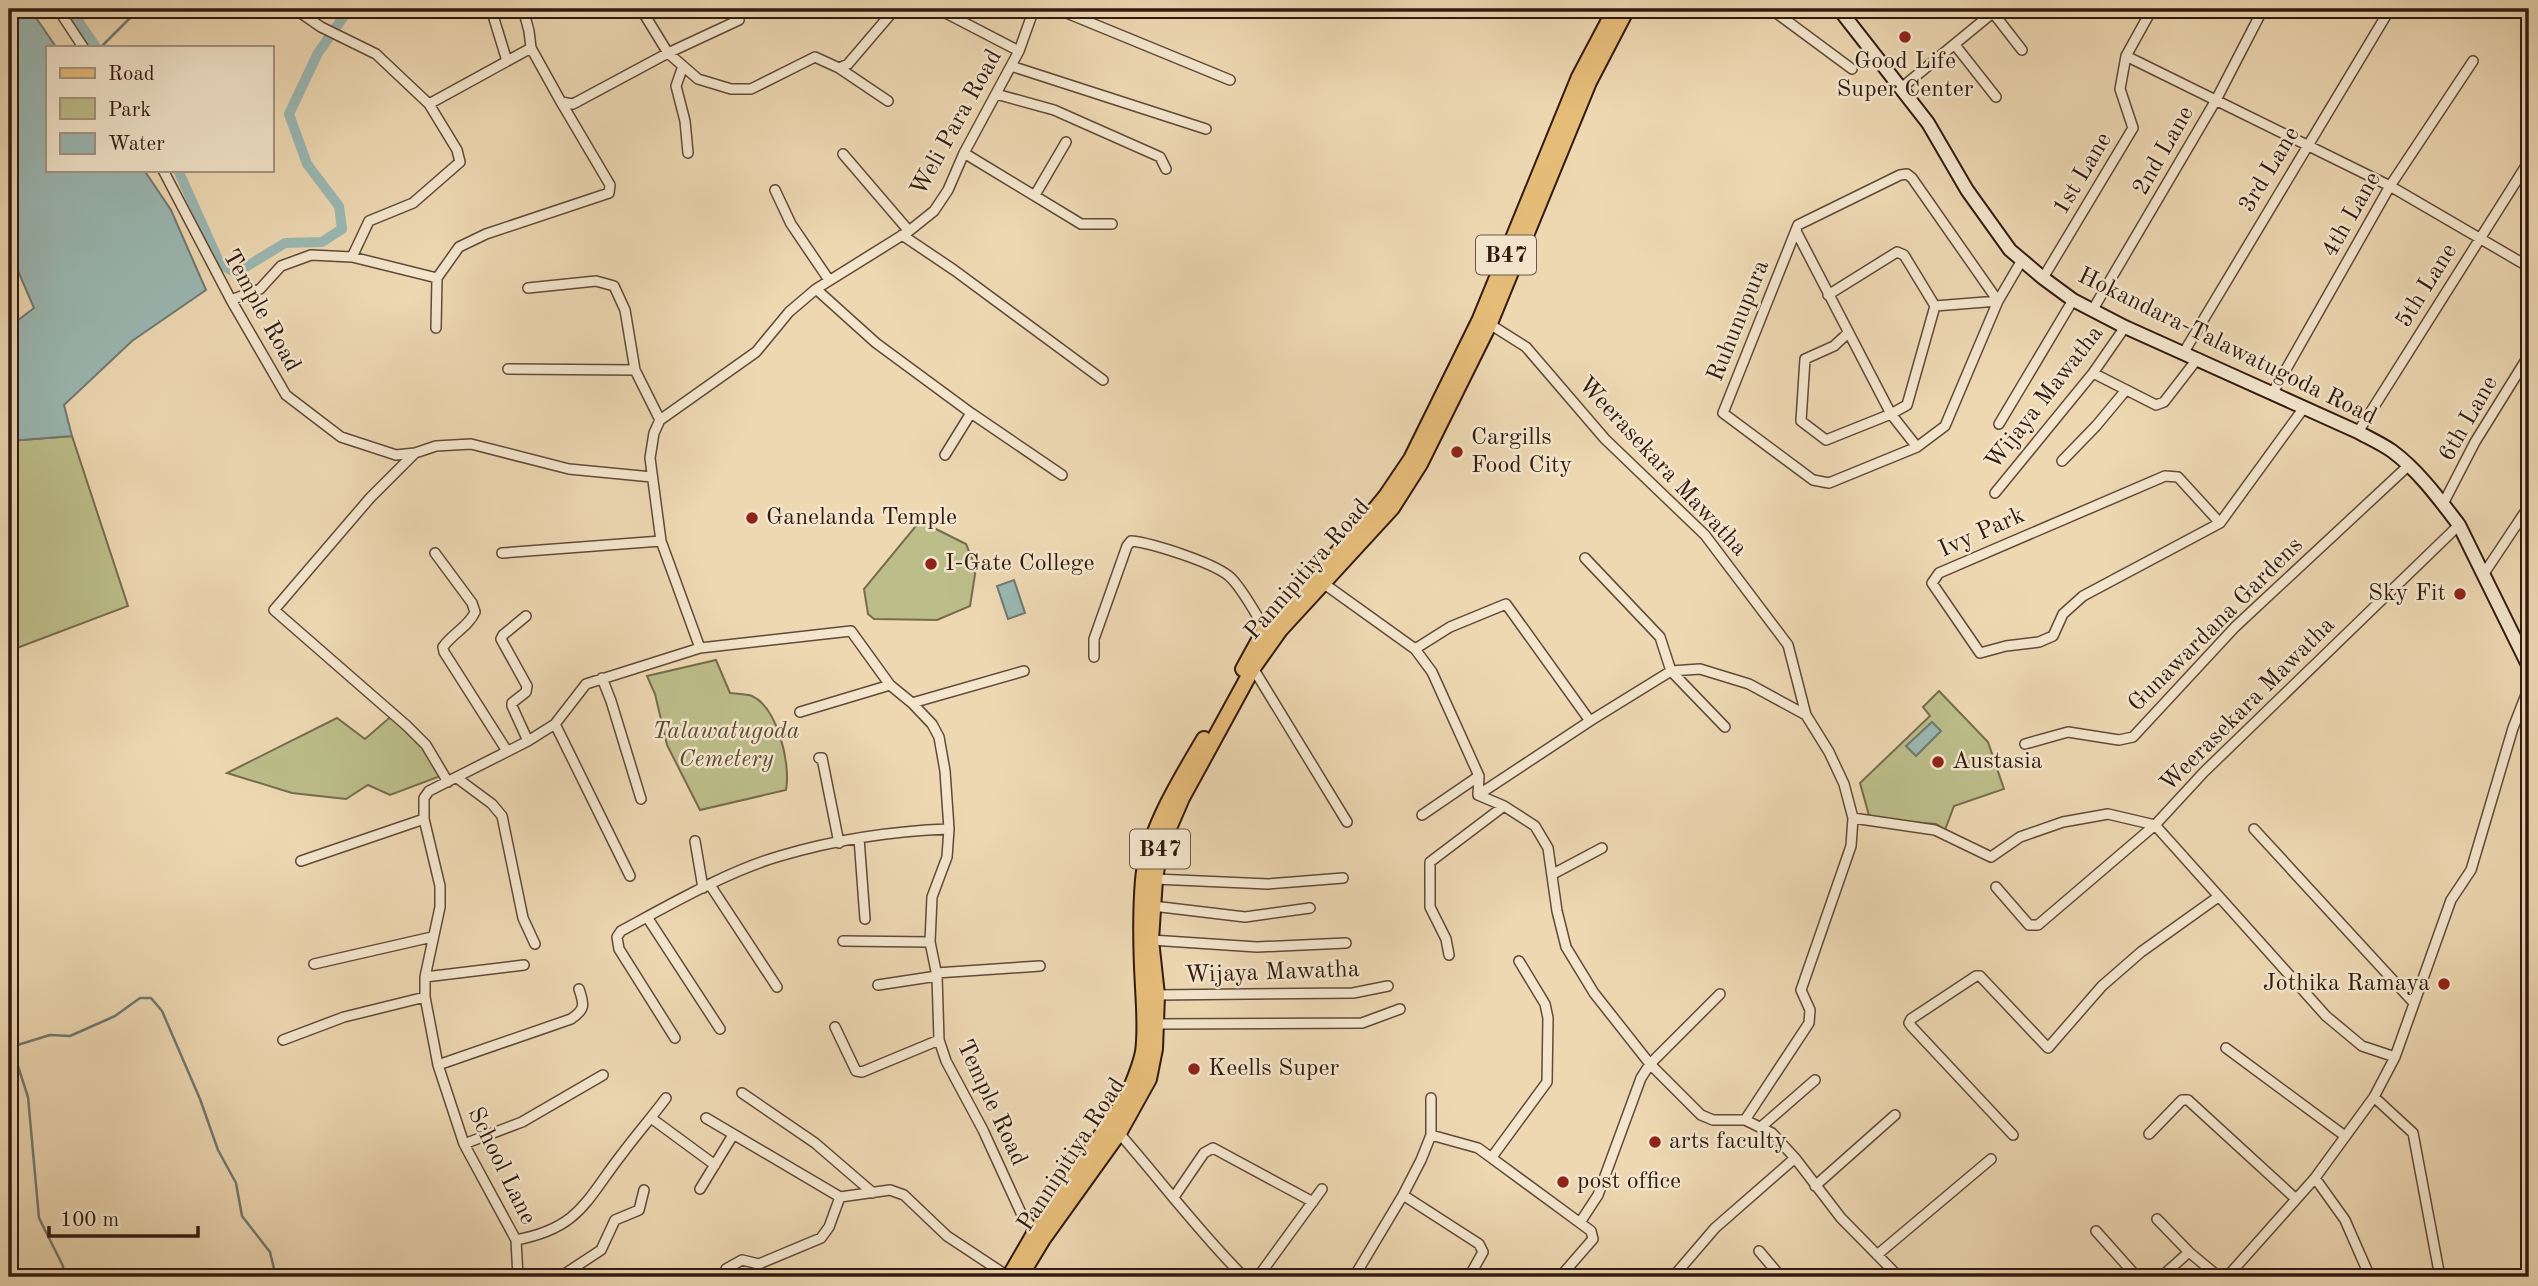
<svg xmlns="http://www.w3.org/2000/svg" width="2538" height="1286" font-family="'Old Standard TT',serif">
<style>
.green{fill:#bcbe8a;stroke:#766c4e;stroke-width:2}
.water{fill:#9ab8b3;stroke:#707972;stroke-width:2}
.lines{fill:none;stroke-linecap:round;stroke-linejoin:round}
.stream{stroke:#707972;stroke-width:2.5}
.canal{stroke:#9ab8b3;stroke-width:10}
.street-casing{stroke:#604a39;stroke-width:12}
.secondary-casing{stroke:#311a11;stroke-width:16}
.primary-casing{stroke:#311a11;stroke-width:18}
.street{stroke:#f3e6cd;stroke-width:9}
.secondary{stroke:#f3e6cd;stroke-width:12}
.primary{stroke:#e6bc79;stroke-width:14}
.poi-dot{fill:#8f2418;stroke:#f3e6cd;stroke-width:2.5}
.labels{text-anchor:middle;dominant-baseline:central;stroke-width:5;stroke-linejoin:round;paint-order:stroke}
.shield{fill:#f3e6cd;stroke:#6b5749;stroke-width:2}
.shield-label{font-size:23px;font-weight:bold;fill:#311a11}
.poi-label{font-size:24px;fill:#311a11;stroke:#f3e6cd;text-anchor:start}
.street-label{font-size:24px;fill:#311a11;stroke:#f3e6cd}
.park-label{font-size:24px;font-style:italic;fill:#5b4b35;stroke:#f3e6cd}
</style>
<rect width="100%" height="100%" fill="#edd8b2"/>
<filter id="stains"><feTurbulence type="fractalNoise" baseFrequency=".00286" numOctaves="4"/><feColorMatrix values="0 0 0 0 .2 0 0 0 0 .09 0 0 0 0 .02 0 0 0 .5 -.17"/></filter>
<radialGradient id="worn" r=".72"><stop offset=".6" stop-color="#630" stop-opacity="0"/><stop offset="1" stop-color="#630" stop-opacity=".3"/></radialGradient>
<path class="green" d="M72 436 128 606 9 651V441Z
M920 521 966 544 976 568 970 606 937 620 874 619 868 614 864 589Z
M716 660 730 693C737 694 746 694 752 696 778 708 791 765 786 790L700 810 667 745 655 694 647 676Z
M1939 691 1988 742 2004 789 1954 806 1945 830 1936 824 1870 819 1860 783 1930 716 1923 707Z
M395 713C413 731 438 748 446 774L390 795 368 785 346 799 292 793 227 773 337 718 365 739Z"/>
<path class="water" d="M9 9H30L56 47H47V170H144L171 210 206 290 132 341 64 405 72 436 9 441V327L34 308 9 250Z
M1014 580 1025 613 1008 619 997 586Z
M1932 722 1941 731 1916 756 1906 746Z"/>
<g class="lines">
<path class="stream" d="M101 47 139 9
M9 1037 11 1047 50 1035 70 1036 115 1016 140 998H151L162 1011 200 1099 218 1150 236 1183 242 1216 270 1252 276 1277
M12 1048 28 1097 39 1218 63 1266V1277"/>
<path class="canal" d="M70 9 96 47
M178 170 220 264 236 273 285 243 322 242 342 229 339 206 307 164 289 114 318 53 349 9"/>
<defs>
<path id="street" d="M58 9 83 47
M295 9 321 27 376 54 429 104 457 150 460 162 413 203 369 221 352 257
M491 9 507 61
M523 9 529 31 531 48 561 102 573 104 668 53 698 79 731 89H751L815 57 839 68 848 64 895 9
M641 9 668 53 739 20
M938 9 1019 51
M1057 9 1230 80
M1771 9 1852 69
M1955 45 1996 97
M2126 56 2390 186 2529 267
M683 66 676 86 685 121 688 153
M1011 66 1206 129
M839 68 888 101
M1900 89 1990 15 1994 14 2022 50
M996 94 1054 110 1160 157 1166 169
M429 104 531 48
M964 153 1081 224H1112
M843 154 909 231
M163 170 231 300 286 395 341 437 396 455 415 453 436 446 471 444 569 469 652 477
M775 190 791 224 829 280
M1035 195 1066 142
M1796 231 1891 414 1917 447
M902 235 954 270 1103 380
M2043 278 2133 128 2120 89 2126 56 2152 9
M528 288 596 281 614 286 625 310 635 370 660 420
M816 289 876 343 971 413 1062 475
M1828 295 1897 252 1904 255 1935 306
M231 300 260 289 281 266 311 255 352 257 437 278
M1998 301 1912 178 1907 174 1900 175 1798 225 1723 413 1813 480 1829 483 1917 447 1945 426 1998 301 2022 260
M1935 306 1998 301
M2092 311 2216 100 2263 9
M1488 323 1526 347 1605 439 1705 535 1788 645 1806 715 1829 752 1844 784 1853 818 1851 846 1801 990 1810 1010 1809 1023 1745 1120
M436 328 437 278 459 247 486 234 609 193 610 185 561 102
M1848 333 1834 346 1805 359 1801 421 1826 440 1891 414 1907 405 1935 306
M2184 352 2390 9
M508 369 635 370
M2093 373 2156 405 2164 402 2198 358
M2272 394 2390 186 2473 61
M1999 424 2073 300
M2358 432 2529 161
M415 453 370 498 274 610 407 726 426 745 448 782
M945 455 971 413
M2062 461 2096 426 2126 390
M1995 493 2093 373 2125 327
M2443 504 2475 442 2529 355
M2220 523 2178 477 2165 476 1939 573 1932 583 1980 653 2006 646 2039 642 2053 636 2063 614 2083 596 2220 523 2303 409
M435 553 472 603 475 612C469 626 452 634 443 647L444 652 507 751
M502 553 661 541
M1585 558 1660 637 1671 671 1725 727
M2483 575 2529 506
M1323 583 1415 649 1432 672 1479 776 1478 795 1504 806 1535 826 1548 848 1557 911 1566 947 1594 993 1650 1064 1701 1115 1713 1120H1745L1772 1133 1795 1158 1841 1218 1899 1277
M526 616 503 635 501 639 527 686 526 692 512 703V706L528 741
M700 648 851 631 890 685 912 703 932 724 939 737 945 771 949 829 947 857 932 897 930 942 937 976 939 1040 946 1061 983 1130 1021 1213 1037 1234
M1415 649 1450 627 1506 604 1590 721
M1094 657V639L1127 546 1131 541C1152 543 1219 564 1232 579 1245 593 1255 613 1265 629
M1253 668 1347 822
M602 678 611 701 641 799
M912 703 1024 671
M800 712 890 685
M555 724 630 876
M2025 744 2068 732 2119 740 2133 737 2235 627 2408 466
M819 758H822L839 843
M457 778 492 804 502 816 523 918 535 944
M1478 795 1590 721 1671 671 1700 669 1749 684 1806 715
M1422 815 1479 776
M1853 818 1935 830 1991 857 2020 837 2063 822 2108 814 2155 825 2326 1016 2362 1046 2395 1057
M2254 829 2414 1003
M859 838 865 919
M695 841 703 888
M301 861 424 819
M1553 874 1602 848
M1155 879 1268 884 1343 878
M710 885 777 987
M1996 887 2029 925H2038L2155 825 2204 772 2459 525
M1153 906 1245 917 1310 908
M647 917 720 1029
M1151 940 1257 947 1346 943
M843 941 930 942
M1449 955 1446 939 1430 907V862L1504 806
M314 964 432 937
M936 973 1040 966
M425 977 524 965
M878 985 937 976
M1157 995 1353 993 1388 986
M1156 1024 1362 1023 1400 1009
M835 1027 856 1071 862 1072 939 1040
M675 1038 619 949 617 937 621 931C669 905 728 871 780 856 834 840 893 831 949 829
M283 1040 344 1017 425 997
M2226 1048 2345 1136
M438 1065 571 1019C586 1009 584 1004 579 989
M742 1093 815 1143 873 1193
M2374 1097 2413 1133 2440 1277
M651 1118 715 1165
M706 1118 840 1197
M1761 1127 1815 1080
M1119 1133C1161 1181 1199 1232 1244 1277
M2149 1134 2182 1100H2188L2296 1199
M1431 1135 1478 1148 1591 1231 1593 1239 1560 1277
M2013 1135 1912 1027 1909 1023 1911 1019 1976 976H1980L2048 1048 2102 986 2141 952 2218 897
M464 1144 522 1122 603 1075
M1492 1157 1547 1082 1548 1018 1545 1004 1519 961
M2315 1178 2345 1220 2370 1277
M1815 1186 1895 1115
M700 1189 733 1135
M1403 1195 1421 1160 1431 1135V1098
M840 1197 890 1190 904 1195 947 1236 1009 1277
M1174 1197 1204 1153 1213 1148 1313 1202
M2157 1219 2189 1252 2219 1277
M1581 1221 1598 1195 1641 1078 1650 1064 1720 994
M2096 1231 2137 1277
M516 1240C580 1228 586 1200 622 1154 636 1135 652 1117 666 1098
M1759 1251 1781 1277
M1877 1255 1991 1159
M726 1269 742 1260 759 1264 821 1238 829 1227 840 1197
M518 1277 516 1240 464 1144 438 1065 425 997V977L440 907V886L424 819V798L429 791 528 741 555 724 586 684 700 648 661 541 650 458 654 433 660 420 756 352 789 312 816 289 909 231 934 211 948 190 964 153 1019 51 1034 9
M560 1277 601 1250 615 1220 639 1210 644 1190
M1258 1277 1322 1189
M1354 1277 1403 1195 1479 1244 1483 1252 1469 1277
M1673 1277 1715 1228 1795 1158
M1878 1277 1890 1269
M2161 1277 2189 1252
M2227 1277 2315 1178 2374 1097 2395 1057 2451 900 2471 870 2513 728 2529 687"/>
<path id="secondary" d="M1839 9 1928 123 1967 190 2010 250 2043 278 2073 300 2125 327 2358 432C2369 438 2382 444 2392 451 2418 470 2440 500 2459 525L2529 667"/>
<path id="primary" d="M1243 669 1265 629 1354 535 1386 496 1411 459 1480 319 1579 77 1615 9
M1009 1277 1035 1232 1127 1097C1133 1082 1140 1068 1143 1052 1146 1031 1144 1008 1143 987 1141 952 1140 916 1143 880 1147 832 1180 780 1204 739
M1020 1277 1043 1239 1119 1133 1149 1079 1155 1049 1157 995 1151 940 1155 879 1160 849 1182 798 1253 668 1280 630 1392 508 1420 464 1490 323 1589 82 1627 9"/>
</defs>
<use href="#street" class="street-casing"/>
<use href="#secondary" class="secondary-casing"/>
<use href="#primary" class="primary-casing"/>
<use href="#street" class="street"/>
<use href="#secondary" class="secondary"/>
<use href="#primary" class="primary"/>
</g>
<g class="poi-dot">
<circle cx="1905" cy="37" r="7"/>
<circle cx="1457" cy="452" r="7"/>
<circle cx="752" cy="518" r="7"/>
<circle cx="931" cy="564" r="7"/>
<circle cx="2460" cy="594" r="7"/>
<circle cx="1938" cy="762" r="7"/>
<circle cx="2444" cy="984" r="7"/>
<circle cx="1194" cy="1069" r="7"/>
<circle cx="1655" cy="1142" r="7"/>
<circle cx="1563" cy="1182" r="7"/>
</g>
<g class="labels">
<g class="shield">
<rect x="1476" y="235.5" width="60" height="39" rx="5"/>
<rect x="1130" y="829.5" width="60" height="39" rx="5"/>
</g>
<g class="shield-label">
<text x="1506" y="255">B47</text>
<text x="1160" y="849">B47</text>
</g>
<g class="poi-label">
<text x="1905" y="62" text-anchor="middle">Good Life<tspan x="1905" dy="28">Super Center</tspan></text>
<text x="1471" y="438">Cargills<tspan x="1471" dy="28">Food City</tspan></text>
<text x="766" y="518">Ganelanda Temple</text>
<text x="945" y="564">I-Gate College</text>
<text x="2446" y="594" text-anchor="end">Sky Fit</text>
<text x="1952" y="762">Austasia</text>
<text x="2430" y="984" text-anchor="end">Jothika Ramaya</text>
<text x="1208" y="1069">Keells Super</text>
<text x="1669" y="1142">arts faculty</text>
<text x="1577" y="1182">post office</text>
</g>
<g class="street-label">
<text transform="translate(957 123) rotate(-61)">Weli Para Road</text>
<text transform="translate(2164 151) rotate(-60)">2nd Lane</text>
<text transform="translate(2270 170) rotate(-59)">3rd Lane</text>
<text transform="translate(2083 174) rotate(-59)">1st Lane</text>
<text transform="translate(2352 215) rotate(-60)">4th Lane</text>
<text transform="translate(2427 286) rotate(-58)">5th Lane</text>
<text transform="translate(261 311) rotate(61)">Temple Road</text>
<text transform="translate(1739 321) rotate(-68)">Ruhunupura</text>
<text transform="translate(2227 347) rotate(26)">Hokandara-Talawatugoda Road</text>
<text transform="translate(2045 398) rotate(-52)">Wijaya Mawatha</text>
<text transform="translate(2469 419) rotate(-60)">6th Lane</text>
<text transform="translate(1662 467) rotate(47)">Weerasekara Mawatha</text>
<text transform="translate(1982 533) rotate(-24)">Ivy Park</text>
<text transform="translate(1308 570) rotate(-49)">Pannipitiya Road</text>
<text transform="translate(2216 625) rotate(-45)">Gunawardana Gardens</text>
<text transform="translate(2248 705) rotate(-45)">Weerasekara Mawatha</text>
<text transform="translate(1272 973) rotate(-2)">Wijaya Mawatha</text>
<text transform="translate(991 1103) rotate(65)">Temple Road</text>
<text transform="translate(1072 1155) rotate(-57)">Pannipitiya Road</text>
<text transform="translate(501 1166) rotate(64)">School Lane</text>
</g>
<g class="park-label">
<text x="726" y="732">Talawatugoda<tspan x="726" dy="28">Cemetery</tspan></text>
</g>
</g>
<rect width="2538" height="1286" fill="none" stroke="#edd8b2" stroke-width="35"/>
<rect x="10" y="10" width="2517" height="1265" fill="none" stroke="#311a11" stroke-width="3.5"/>
<rect x="18" y="18" width="2503" height="1251" fill="none" stroke="#311a11" stroke-width="2"/>
<rect x="46" y="46" width="228" height="126" fill="#f3e6cd" stroke="#a59482" stroke-width="2"/>
<rect x="60" y="68" width="35" height="10" fill="#e6bc79" stroke="#a59482" stroke-width="2"/>
<text x="108" y="80" font-size="21" fill="#311a11">Road</text>
<rect x="60" y="98" width="35" height="21" fill="#bcbe8a" stroke="#a59482" stroke-width="2"/>
<text x="108" y="116" font-size="21" fill="#311a11">Park</text>
<rect x="60" y="133" width="35" height="21" fill="#9ab8b3" stroke="#a59482" stroke-width="2"/>
<text x="108" y="150" font-size="21" fill="#311a11">Water</text>
<path d="M49 1226v10h149v-10" fill="none" stroke="#311a11" stroke-width="3.5"/>
<text x="60" y="1226" font-size="21" fill="#311a11" stroke="#f3e6cd" stroke-width="5" paint-order="stroke">100 m</text>
<rect width="100%" height="100%" filter="url(#stains)"/>
<rect width="100%" height="100%" fill="url(#worn)"/>
</svg>
